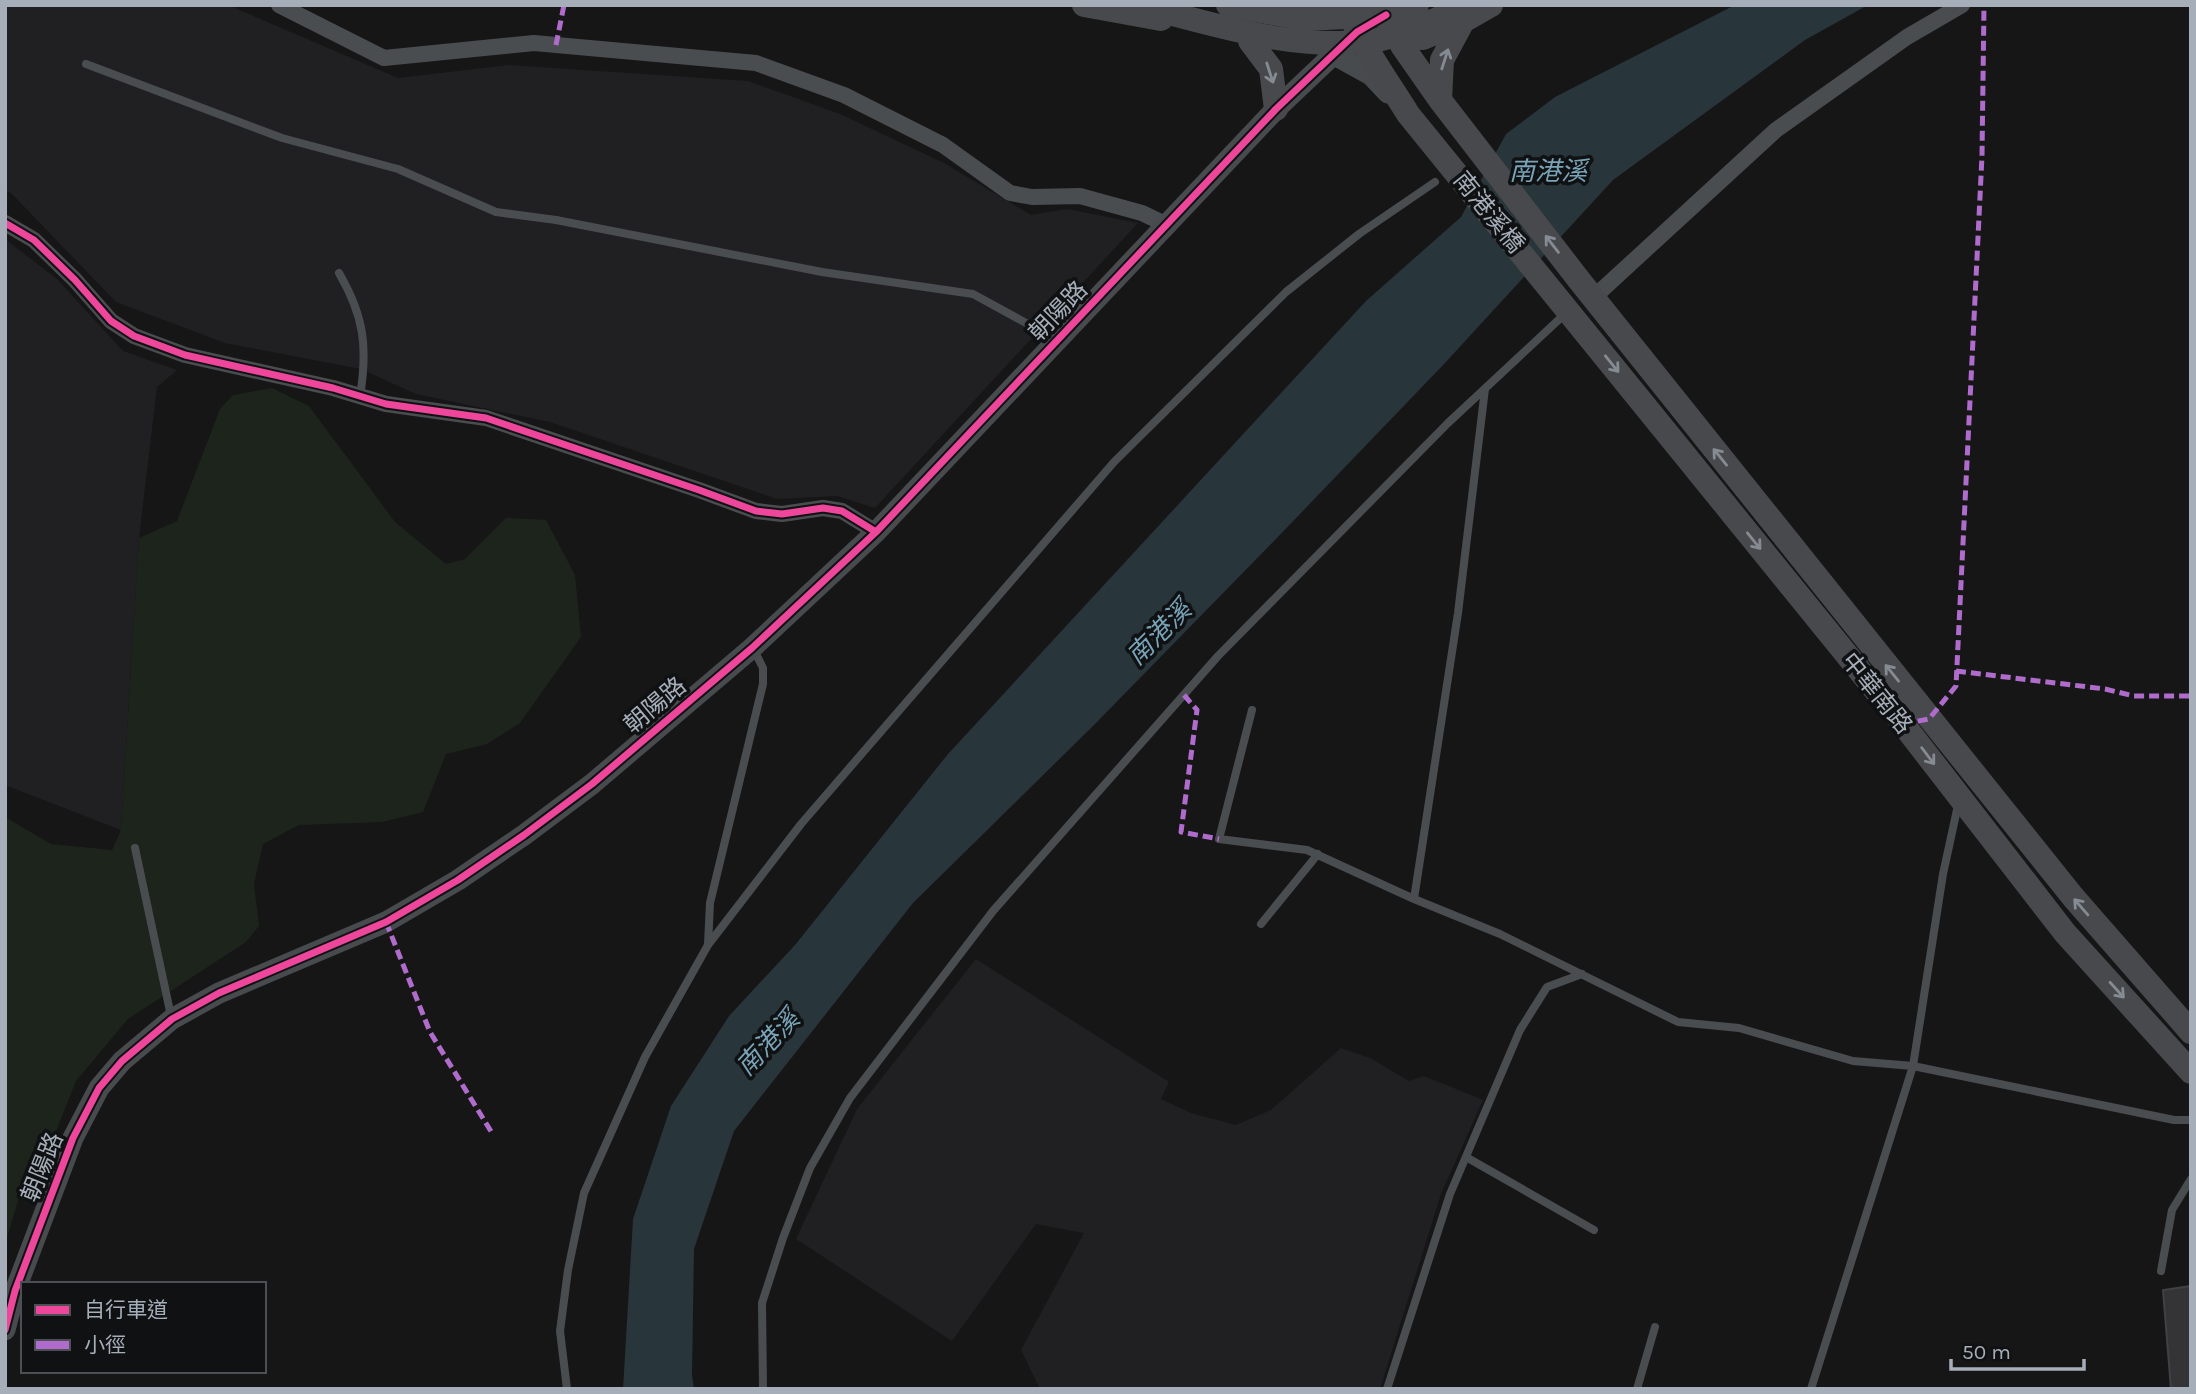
<svg xmlns="http://www.w3.org/2000/svg" width="2196" height="1394" font-family="Karla,'Noto Sans TC',sans-serif">
<style>
.built{fill:#202023}
.green{fill:#1c241c}
.water{fill:#28353a}
.building{fill:#343436;stroke:#3f4143;stroke-width:2}
.lines{fill:none;stroke-linecap:round;stroke-linejoin:round}
.lane{stroke:#4a4d50;stroke-width:8}
.street{stroke:#4a4d50;stroke-width:16}
.secondary{stroke:#484b4e;stroke-width:21}
.primary{stroke:#48494c;stroke-width:24}
.primary-bridge{stroke:#48494c;stroke-width:24}
.quiet{stroke:#b06ccc;stroke-width:5;stroke-dasharray:10 5;stroke-linecap:butt}
.cycleway-casing{stroke:#101113;stroke-width:11}
.cycleway{stroke:#ed469a;stroke-width:7}
.oneway{stroke:#858b93}
.labels{text-anchor:middle;dominant-baseline:central;stroke-width:7;stroke-linejoin:round;paint-order:stroke}
.street-label{font-size:24px;fill:#a6afb9;stroke:#101113}
.water-label{font-size:26px;font-style:italic;fill:#79a4b8;stroke:#101113}
</style>
<rect width="100%" height="100%" fill="#161617"/>
<path class="built" d="M5 5H228L398 78 509 65 748 81 840 114 944 163 1031 215 1067 209 1138 223 875 508 837 496 777 499 550 422 416 394 361 369 225 343 116 302 11 193 5 190Z
M5 239 57 279 123 351 177 370 157 387 139 538 121 830 5 785Z
M976 959 1169 1082 1161 1099 1191 1113 1236 1125 1271 1110 1341 1048 1372 1059 1409 1081 1424 1076 1483 1100 1441 1194 1380 1389H1040L1021 1350 1084 1233 1036 1224 952 1341 796 1239 857 1109Z"/>
<path class="green" d="M272 388 309 406 395 522 446 564 465 559 506 518 546 520 575 575 581 637 520 723 487 744 446 754 423 812 382 822 299 825 263 844 254 884 259 926 246 942 128 1019 76 1081 53 1139 21 1191 5 1244V817L51 844 112 850 121 830 139 538 177 521 220 409 233 395Z"/>
<path class="water" d="M1735 5H1868L1805 40 1613 180 1445 363 1274 541 1094 725 913 903 734 1131 694 1249 692 1375 694 1389H623L633 1219 671 1106 729 1016 795 945 948 754 1366 301 1461 217 1506 134 1555 97Z"/>
<path class="building" d="M2191 1286V1389H2171L2163 1290Z"/>
<g class="lines">
<path class="lane" d="M86 64 282 138 398 169 496 212 556 220 822 272 973 294 1057 340
M339 273C364 316 368 347 360 396
M1485 389 1458 613 1414 899 1500 934 1678 1022 1739 1028 1853 1061 1913 1066 2174 1120H2191
M1252 710 1219 839 1307 850 1414 899
M135 848 171 1016
M1261 924 1318 854
M708 944 710 903 763 684V668L754 650
M1466 1157 1594 1230
M2161 1271 2172 1210 2191 1179
M567 1389 560 1331 568 1270 584 1193 645 1057 708 945 801 824 1114 462 1286 292 1359 234 1435 182
M763 1389 762 1303 783 1238 810 1168 850 1098 993 911 1218 656 1448 423 1567 312
M1387 1389 1450 1194 1520 1030 1547 987 1582 974
M1637 1389 1655 1327
M1811 1389 1913 1066 1943 874 1958 805"/>
<path class="street" d="M279 5 384 58 534 43 756 63 844 95 943 145 1010 193 1032 197 1080 196 1142 213 1167 225
M5 223 34 240 75 280 111 321 134 336 185 355 333 388 386 404 486 418 699 490 756 511 782 514 823 508 842 511 876 532
M1593 298 1776 130 1907 37 1962 5"/>
<path class="secondary" d="M1333 54 1371 75 1388 93
M5 1330 15 1291 73 1138 99 1088 122 1061 172 1019 219 993 386 922 458 880 524 835 592 784 752 648 876 532 1276 109 1352 37"/>
<path class="primary" d="M1084 5 1161 19
M1228 5 1305 19 1386 15 1417 5
M1349 5C1353 35 1392 87 1408 114L1903 724 2065 933 2191 1072
M1385 5 1386 15 1403 47 1440 100 1579 280 2073 897 2191 1032
M1423 38 1463 21 1491 5
M1250 41 1271 69 1276 109
M1440 100 1442 60 1463 21"/>
<path class="primary-bridge" d="M1138 5C1214 24 1292 51 1371 41 1403 36 1437 20 1466 5"/>
<path class="quiet" d="M556 45 564 5
M1956 671 2105 689 2134 696H2191
M1184 695 1197 710 1181 832 1219 839
M1903 724 1929 719 1956 686 1982 156 1984 5
M386 922 430 1032 492 1133"/>
<defs>
<path id="cycleway" d="M5 223 34 240 75 280 111 321 134 336 185 355 333 388 386 404 486 418 699 490 756 511 782 514 823 508 842 511 876 532
M5 1330 15 1291 73 1138 99 1088 122 1061 172 1019 219 993 386 922 458 880 524 835 592 784 752 648 876 532 1276 109 1357 32 1386 15"/>
</defs>
<use href="#cycleway" class="cycleway-casing"/>
<use href="#cycleway" class="cycleway"/>
</g>
<defs><path id="oneway-shaft" d="M-6 0H5M1.5-3L5.5 0L1.5 3" fill="none" stroke-width="1.6" stroke-linecap="round" stroke-linejoin="round" transform="scale(1.75)"/></defs>
<g class="oneway">
<use href="#oneway-shaft" transform="translate(1445 59) rotate(-72)"/>
<use href="#oneway-shaft" transform="translate(1270 73) rotate(72)"/>
<use href="#oneway-shaft" transform="translate(1552 244) rotate(-128)"/>
<use href="#oneway-shaft" transform="translate(1612 364) rotate(51)"/>
<use href="#oneway-shaft" transform="translate(1720 457) rotate(-129)"/>
<use href="#oneway-shaft" transform="translate(1754 541) rotate(51)"/>
<use href="#oneway-shaft" transform="translate(1892 673) rotate(-129)"/>
<use href="#oneway-shaft" transform="translate(1928 756) rotate(53)"/>
<use href="#oneway-shaft" transform="translate(2081 907) rotate(-131)"/>
<use href="#oneway-shaft" transform="translate(2117 990) rotate(48)"/>
</g>
<g class="labels">
<g class="street-label">
<text transform="translate(1489 212) rotate(51)">南港溪橋</text>
<text transform="translate(1058 311) rotate(-46)">朝陽路</text>
<text transform="translate(1877 693) rotate(51)">中華南路</text>
<text transform="translate(655 705) rotate(-40)">朝陽路</text>
<text transform="translate(42 1167) rotate(-68)">朝陽路</text>
</g>
<g class="water-label">
<text x="1548" y="171">南港溪</text>
<text transform="translate(1159 633) rotate(-45)">南港溪</text>
<text transform="translate(768 1043) rotate(-47)">南港溪</text>
</g>
</g>
<rect width="2196" height="1394" fill="none" stroke="#a6afb9" stroke-width="14"/>
<rect x="21" y="1282" width="245" height="91" fill="#101113" stroke="#4c5055" stroke-width="2"/>
<rect x="35" y="1305" width="35" height="10" fill="#ed469a" stroke="#4c5055" stroke-width="2"/>
<text x="84" y="1317" font-size="21" fill="#a6afb9">自行車道</text>
<rect x="35" y="1340" width="35" height="10" fill="#b06ccc" stroke="#4c5055" stroke-width="2"/>
<text x="84" y="1352" font-size="21" fill="#a6afb9">小徑</text>
<path d="M1951 1359v10h133v-10" fill="none" stroke="#a6afb9" stroke-width="3.5"/>
<text x="1962" y="1359" font-size="21" fill="#a6afb9" stroke="#101113" stroke-width="5" paint-order="stroke">50 m</text>
</svg>
